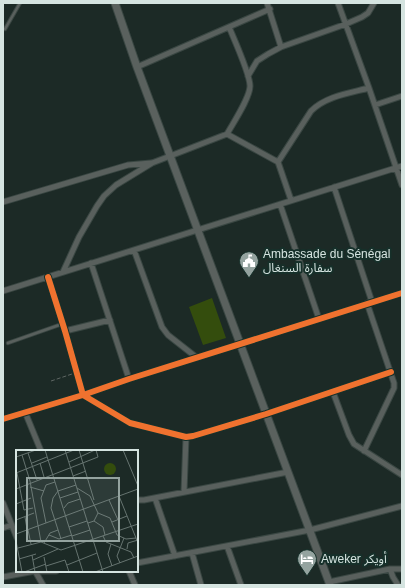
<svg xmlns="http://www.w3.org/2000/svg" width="405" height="588" font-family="Helvetica,'Noto Sans Arabic',sans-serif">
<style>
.green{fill:#344d0d}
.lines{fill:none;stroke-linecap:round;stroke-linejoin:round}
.service-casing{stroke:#3a4743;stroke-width:4.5}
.minor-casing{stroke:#3a4743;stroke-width:7}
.secondary-casing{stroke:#3a4743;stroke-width:9}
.path{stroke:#5d6562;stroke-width:1;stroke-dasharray:4 2;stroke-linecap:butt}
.service{stroke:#59605d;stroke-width:2.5}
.minor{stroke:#59605d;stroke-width:5}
.secondary{stroke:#5a615e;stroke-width:7}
.cycleway-casing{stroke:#16302a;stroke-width:8}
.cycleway{stroke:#ef722f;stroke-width:6}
.labels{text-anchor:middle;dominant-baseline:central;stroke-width:4;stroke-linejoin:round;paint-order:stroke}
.poi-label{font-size:12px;fill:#d5e4e0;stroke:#16302a;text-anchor:start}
.inset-road{fill:none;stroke:#667470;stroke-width:1}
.view{fill:#94a39f;fill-opacity:0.15;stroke:#94a39f;stroke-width:2}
.inset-edge{fill:none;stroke:#d5e4e0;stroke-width:2}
</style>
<rect width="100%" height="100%" fill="#1c2a26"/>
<path class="green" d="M212 298 226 338 203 345 189 307Z"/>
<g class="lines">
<defs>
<path id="service" d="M5 29 20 3
M8 343 62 324"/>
<path id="minor" d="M267 3 281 47
M338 3 369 88 402 185
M137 67 270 9
M248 76 257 61 268 54 281 47 346 24 362 17 368 13 374 3
M375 105 402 96
M227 134 278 162 291 200
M278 162 311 111C326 96 350 93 369 88
M334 187 372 302
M3 202 128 165 151 163
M280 204 319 319
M134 250 162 327 168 335 196 357
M91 263 129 379
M63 272 79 237 97 206 104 196 116 185 152 163 227 134C233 123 250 98 250 86 250 74 234 39 229 27
M48 277 65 331 83 395 130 423 186 437 193 436 266 414 391 372
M3 291 402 166
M65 331 110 320
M333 392 349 435 354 444 402 475
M25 412 41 451
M3 419 83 395 129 379 402 293
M364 451 394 388V383L367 303
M184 492 186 437
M155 498 175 556
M137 500H144L288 472
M3 503 17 538
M3 528 12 525
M227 546 241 585
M192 553 201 585
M137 563 310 530 402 506
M390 569 393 577 398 585
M35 571 43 585
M129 571 135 585
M3 577 35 571H56
M329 582 390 569H402"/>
<path id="secondary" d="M115 3 137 67 330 585"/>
</defs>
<use href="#service" class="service-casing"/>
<use href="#minor" class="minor-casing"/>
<use href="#secondary" class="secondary-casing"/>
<path class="path" d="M51 381 72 374"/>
<use href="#service" class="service"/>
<use href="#minor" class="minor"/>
<use href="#secondary" class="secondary"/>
<defs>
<path id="cycleway" d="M48 277 65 331 83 395 130 423 186 437 193 436 266 414 391 372
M3 419 83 395 129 379 402 293"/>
</defs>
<use href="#cycleway" class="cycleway-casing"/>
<use href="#cycleway" class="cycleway"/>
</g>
<defs>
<symbol id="civic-pin" viewBox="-11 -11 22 30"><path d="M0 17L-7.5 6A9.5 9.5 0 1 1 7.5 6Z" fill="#94a39f" stroke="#16302a"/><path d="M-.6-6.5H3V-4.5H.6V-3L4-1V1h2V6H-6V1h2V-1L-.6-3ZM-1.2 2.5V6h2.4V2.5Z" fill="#fff"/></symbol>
<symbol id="hotel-pin" viewBox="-11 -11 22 30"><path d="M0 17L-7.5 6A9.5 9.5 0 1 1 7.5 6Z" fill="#94a39f" stroke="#16302a"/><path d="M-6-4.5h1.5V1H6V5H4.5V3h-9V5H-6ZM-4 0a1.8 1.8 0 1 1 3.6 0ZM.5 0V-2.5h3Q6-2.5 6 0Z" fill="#fff"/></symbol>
</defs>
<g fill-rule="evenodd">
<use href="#civic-pin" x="238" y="250" width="22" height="30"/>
<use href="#hotel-pin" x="296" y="548" width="22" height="30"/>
</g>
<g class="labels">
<g class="poi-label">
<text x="263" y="254">Ambassade du Sénégal<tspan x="263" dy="14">سفارة السنغال</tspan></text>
<text x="321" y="559">Aweker أويكر</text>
</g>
</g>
<g transform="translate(16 450)">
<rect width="122" height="122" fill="#1c2a26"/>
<path d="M88 19a6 6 0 1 1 12 0a6 6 0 1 1-12 0Z" fill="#344d0d"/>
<path class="inset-road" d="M29 0 67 122M49 0 87 122M63 0 78 50M107 0 122 36M12 3 21 30M6 5 14 31 25 92M0 7 20 0M53 12 79 0M16 13 31 7M24 13 28 27M0 23 58 0M1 23 8 60 17 58M57 26 70 21M14 37 28 41M61 38 74 46 82 63 94 68 101 85 110 89 120 88M0 39 82 7 80 0M103 46 122 93M44 48 62 42M93 50 102 70M0 54 15 48M48 58 52 53 64 49M9 67 11 79M0 70 18 63M78 71 87 77 89 85M96 72 111 66M30 73 25 48 30 35 39 32M72 73 78 71 82 63M53 77 71 71M12 80 15 94M0 84 122 39M33 85 43 89 56 85M56 86 74 80M87 86 90 92 115 102 118 108M45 89 35 58 37 48 42 41 60 35M0 91 6 122M28 93 34 83 42 80M95 94 92 104 96 116M2 98 25 92 45 100 122 74M111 99 112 93 122 90M16 105 19 122M28 107 31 122M3 109 20 104M17 110 42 99M104 113 101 106 108 88M51 115 81 103M30 116 49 110 53 122M8 122 30 114M79 122 122 106"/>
<path class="view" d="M11 28H103V91H11Z"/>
<rect width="122" height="122" class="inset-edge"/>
</g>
<rect width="405" height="588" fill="none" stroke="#d5e4e0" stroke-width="8"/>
</svg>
